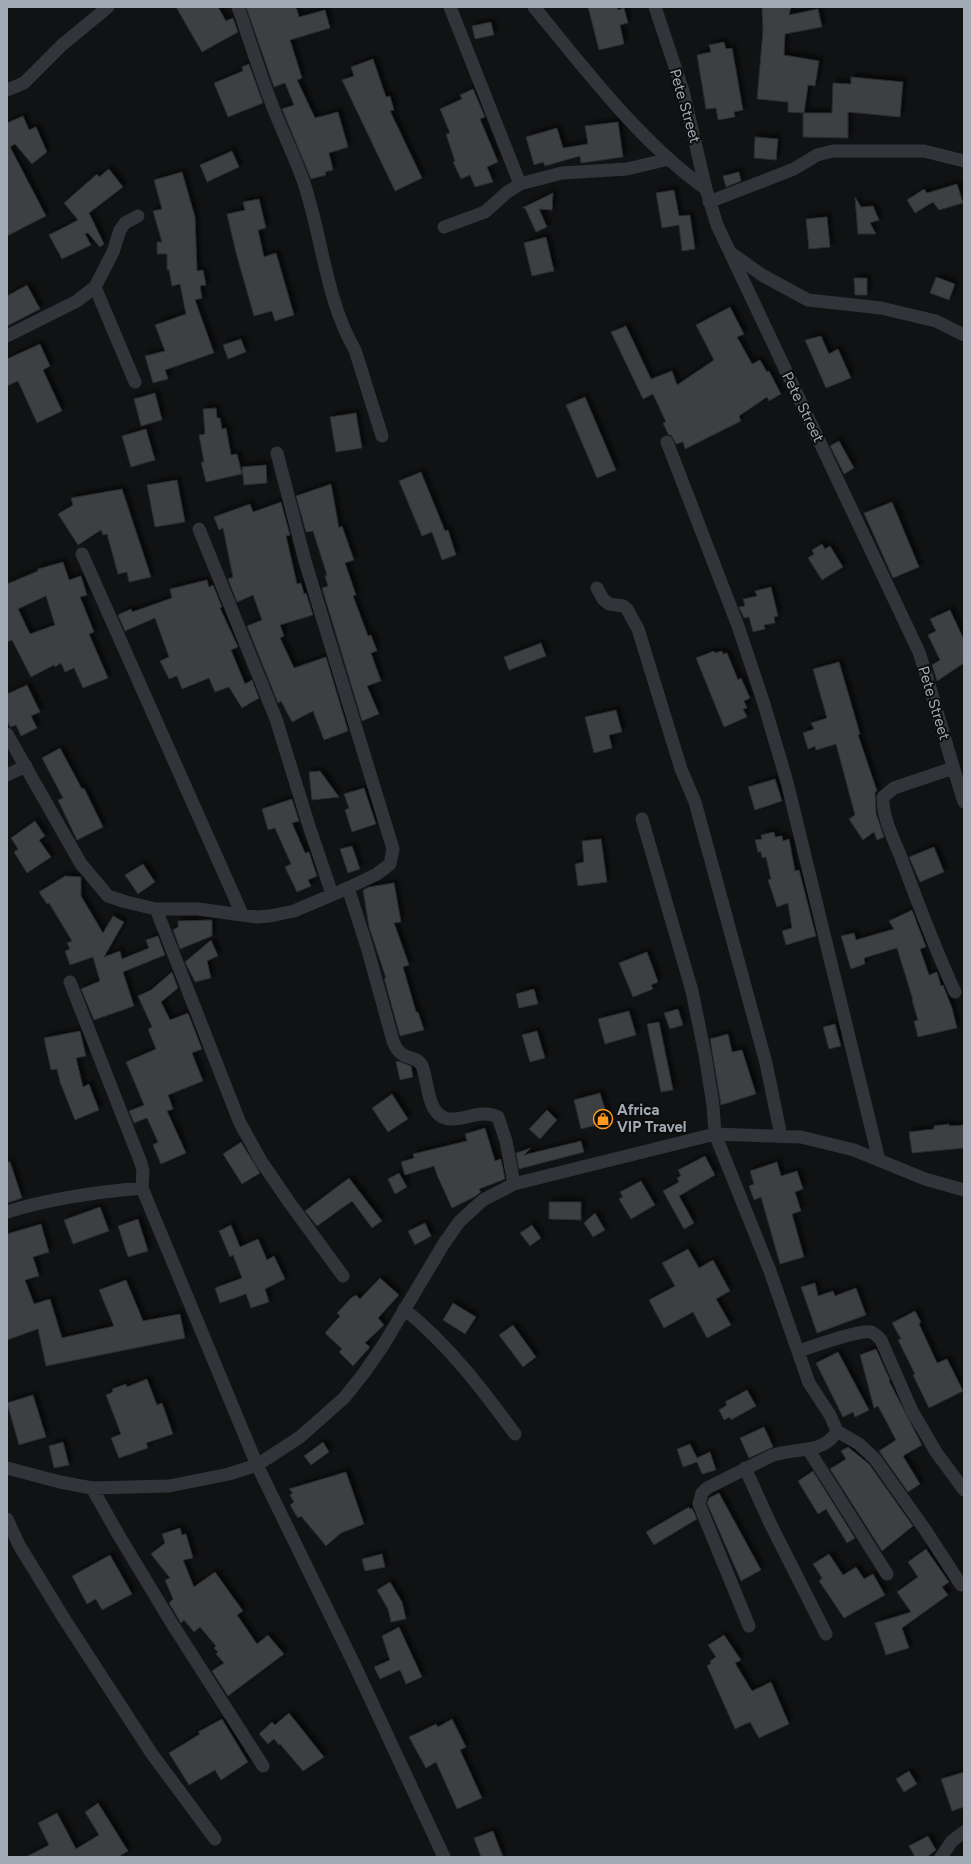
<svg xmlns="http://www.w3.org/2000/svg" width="971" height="1864" font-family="Figtree,sans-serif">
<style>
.building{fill:#3d4043;stroke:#2b2c30;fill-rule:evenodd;filter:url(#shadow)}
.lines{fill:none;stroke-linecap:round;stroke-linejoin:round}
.minor{stroke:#323439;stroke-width:13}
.labels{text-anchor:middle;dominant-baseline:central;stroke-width:4;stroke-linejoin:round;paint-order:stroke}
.street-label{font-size:15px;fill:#a2aab5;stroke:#0d0d0e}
.poi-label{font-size:15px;font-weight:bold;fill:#a2aab5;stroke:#0d0d0e;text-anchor:start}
</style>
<defs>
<filter id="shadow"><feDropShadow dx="3.5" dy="-3.5" stdDeviation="2" flood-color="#0009"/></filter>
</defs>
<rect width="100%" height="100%" fill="#111213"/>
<path class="building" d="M176 7H218L226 21 233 18 238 32 202 52Z
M246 7H296L299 17 325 10 330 28 290 40 302 78 297 80 315 118 338 112 348 147 329 153 333 170 325 172 326 175 311 179 282 109 294 105 285 83 274 87Z
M588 7H617L618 10 624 8 628 23 620 25 624 44 599 50Z
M762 7H791L789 15 818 9 822 27 785 34 784 55 819 61 815 86 808 85 804 113 788 112V102L757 99 763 31Z
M491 22 494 35 475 39 472 26Z
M724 42 726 49 732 48 743 110 734 112 735 117 718 120 716 108 706 109 697 55 711 52 709 45Z
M373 59 386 97 390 96 394 110 390 111 422 178 395 191 342 80 354 76 351 67Z
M249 64 263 103 228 117 214 83 243 71 242 67Z
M851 77 903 82 900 117 848 112V138L803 137V113H832L833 83 851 84Z
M473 89 485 117 480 119 498 162 487 167 493 182 475 187 470 175 461 179 453 162 455 161 446 134 450 133 440 109 462 99 460 95Z
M23 116 29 130 36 127 47 152 32 164 15 144 10 147 46 216 7 236V123Z
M618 122 623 157 581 163 580 156 545 166 543 162 534 165 526 137 557 128 563 148 588 144 585 126Z
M755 137 778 139 776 160 754 158Z
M232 151 239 167 207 182 200 165Z
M109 169 123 187 89 213 104 244 100 247 88 233 85 234 91 245 62 259 49 235 78 220 64 203 97 174 99 177Z
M182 172 195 217 197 271 203 270 206 285 200 286 202 298 195 300 214 353 165 370 168 379 153 383 145 356 165 351 155 325 186 314 180 284 172 286 169 270H167V254H157V242H162L153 211 162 209 154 180Z
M739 172 741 181 726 187 723 176Z
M957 184 963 203 939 210 933 202 915 213 907 200 924 189 927 193Z
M674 190 679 216 690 215 695 249 682 251 679 225 662 228 656 193Z
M553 193 552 210 539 209 547 227 536 232 525 208H522Z
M855 197 861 207 873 206 879 220 870 223 876 234H858Z
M259 199 266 228 258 230 264 257 276 253 294 315 275 321 272 311 254 316 236 253 227 214 245 210 243 202Z
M827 217 830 247 809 249 806 219Z
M546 237 554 271 532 276 524 243Z
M936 277 955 284 949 300 930 293Z
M854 278H867V295H855Z
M27 285 40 309 7 326V296Z
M730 307 744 334 737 337 752 364 760 360 767 372 769 371 781 394 769 401 767 397 739 416 741 421 685 449 683 442 676 444 672 436 668 434 663 423 666 422 653 394 643 399 611 332 626 326 651 379 672 371 677 385 714 360 696 325Z
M821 336 829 354 838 349 851 378 826 388 805 340Z
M241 339 246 352 228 359 223 345Z
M40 344 50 366 43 370 62 411 37 423 18 381 7 386V359Z
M155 393 162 420 141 426 134 399Z
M585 397 616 470 597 478 566 405Z
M216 408 217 418H220L222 429 226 428 231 455 237 454 242 474 206 482 201 462H204L199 435 205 434 203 409Z
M356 413 362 448 336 452 330 417Z
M146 429 155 460 131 467 122 436Z
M839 441 854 468 844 474 830 446Z
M266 465 267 483 244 485 242 467Z
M421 472 445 531 448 530 456 555 442 560 432 532 422 536 399 481Z
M177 480 185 522 155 527 147 485Z
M331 484 339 528 342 526 354 560 345 563 356 595 353 596 368 636 371 635 377 651 371 653 381 681 367 686 379 714 362 721 322 588 328 586 325 576 327 575 313 531 306 532 296 496Z
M122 489 151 577 129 582 127 572 118 574 107 534 103 535 101 530 78 545 58 514 73 505 71 498Z
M281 502 290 535 286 536 297 584 301 583 304 594 306 593 313 615 280 625 284 636 280 638 294 668 326 657 347 727 348 731 324 740 313 711 292 722 281 701 278 703 247 626 262 620 253 595 237 602 228 579 233 577 223 528 219 530 214 517 250 504 253 512Z
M892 502 919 567 893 578 864 513Z
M822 544 825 549 830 546 843 567 822 580 808 558 814 554 812 550Z
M63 562 69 580 81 576 87 595 80 597 94 632 89 634 108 678 83 688 74 668 65 672 61 663 55 667 54 665 31 677 12 640 7 642V584L38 571V569ZM46 596 55 625 30 634 18 609Z
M207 580 209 587 213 585 222 607 220 608 238 647 231 650 245 684 252 680 259 698 242 708 229 687 215 692 209 678 182 689 177 676 169 679 160 661 169 657 155 618 125 631 118 615 131 609 132 612 172 598 170 589Z
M771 587 778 616 774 617 775 623 764 625 765 629 753 632 749 617 744 618 739 607 745 606 743 599 757 596 755 591Z
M950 610 964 640V663L937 681 932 665 940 660 928 635 936 631 930 619Z
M541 643 546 656 509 670 504 657Z
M714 651 715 653 722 651 723 654 727 653 738 680 741 678 750 698 744 701 747 708 743 709 747 717 724 727 696 658Z
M839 662 860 734 858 735 877 791 875 792 876 813 884 837 877 840 874 832 863 840 849 819 855 815 836 744 816 750 815 746 808 749 803 733 814 729 811 723 827 718 813 669Z
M27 685 40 712 31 716 37 728 21 736 16 725 10 727 7 720V694Z
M616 710 622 732 609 735 612 748 594 753 585 717Z
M60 748 82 789 84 788 103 827 77 840 58 800 63 798 42 758Z
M320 771 339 797 312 800 309 772Z
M775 779 782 801 755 810 748 787Z
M364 788 376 824 352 832 345 810 349 808 344 794Z
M292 799 299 821 292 823 305 853 309 852 317 876 308 880 311 886 297 892 285 867 291 864 275 828 268 830 262 809Z
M35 821 45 836 39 840 51 857 27 873 14 852 18 849 11 838Z
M774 832 775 837 782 836 783 841 789 839 795 871 799 870 816 936 786 945 782 931 792 928 788 903 777 907 768 880 771 879 766 857 762 858 761 852H758L755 840 762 839 761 835Z
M601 839 607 882 578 886 575 864 584 862 582 841Z
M352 846 360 869 348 873 340 849Z
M934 847 944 872 920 882 909 857Z
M143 864 155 882 138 894 125 875Z
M65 876 81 877V896L103 933 113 916 124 922 104 957 120 951 122 959 149 948 146 940 158 936 165 955 123 972 134 1006 94 1020 81 989 100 981 93 957 70 965 65 951 70 949 67 943 72 941 49 903 47 904 39 892Z
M394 883 401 922 394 923 409 965 403 967 416 1012H418L424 1030 400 1036 384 978H386L369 927 363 890 369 887Z
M912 910 926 947 920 949 929 975 937 972 941 986 943 985 952 1008 957 1028 918 1037 914 1021 918 1020 912 1000H913L897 948 864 958 865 964 851 969 841 936 854 933 856 940 894 929 889 921Z
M212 920V936L180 949 173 930 178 927V921Z
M211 940 218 956 207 961 211 978 195 982 185 962Z
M647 952 658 982 651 985 653 989 633 997 619 963Z
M172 972 178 988 161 1002 170 1020 188 1013 202 1049 192 1053 203 1081 168 1095 173 1109 167 1111 186 1153 161 1164 153 1145 158 1142 147 1118 134 1123 129 1111 144 1105 126 1062 156 1049 148 1029 152 1027 138 996 151 990Z
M534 989 538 1004 519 1008 516 994Z
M678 1009 683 1025 670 1029 664 1013Z
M629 1011 636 1035 605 1044 598 1019Z
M659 1022 673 1090 661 1092 647 1024Z
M835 1024 841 1046 829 1049 823 1027Z
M80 1031 86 1056 76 1058 83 1087 89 1084 99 1110 75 1120 60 1082 57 1069 51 1070 44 1038Z
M537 1031 545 1058 530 1062 522 1035Z
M728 1034 732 1052 742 1050 756 1094 721 1105 710 1039Z
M398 1061 411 1066 413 1077 400 1080 396 1062Z
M600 1093 609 1122 581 1129 574 1100Z
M392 1094 408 1119 388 1132 372 1108Z
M547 1110 557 1120 540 1139 529 1129Z
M949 1124V1126L964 1125V1148L912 1153 909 1132 934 1129V1126Z
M485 1128 495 1161 501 1159 505 1179 479 1189 481 1192 474 1197 452 1208 437 1175 434 1166 405 1175 401 1162 414 1158 413 1154 467 1141 465 1134Z
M581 1141 584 1152 519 1169 516 1153 531 1148 524 1155Z
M241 1142 260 1173 242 1184 223 1154Z
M705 1156 715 1175 679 1196 694 1223 684 1229 663 1191 679 1182 677 1178 681 1176 678 1170Z
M7 1162H10L22 1198 7 1203Z
M777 1162 781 1176 797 1171 803 1189 795 1192 801 1211 792 1214 804 1257 780 1264 761 1197 754 1200 749 1186 754 1184 750 1171Z
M399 1173 407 1187 395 1194 388 1179Z
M349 1178 382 1221 372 1228 352 1201 317 1226 305 1211Z
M641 1181 655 1205 631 1219 619 1199 623 1197 620 1192Z
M549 1202H581V1220L549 1219Z
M100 1207 109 1231 73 1244 64 1220Z
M595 1213 605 1230 593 1237 584 1223Z
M138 1219 148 1251 128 1257 118 1226Z
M425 1223 431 1236 415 1245 408 1231Z
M41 1224 49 1252 33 1257 39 1276 25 1280 34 1304 50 1299 62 1338 114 1326 99 1290 126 1280 143 1321 180 1314 185 1338 46 1366 38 1329 7 1340V1234Z
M231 1225 240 1247 258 1239 267 1260 274 1256 285 1279 265 1289 269 1302 251 1308 246 1294 220 1303 215 1288 242 1278 233 1255 230 1257 219 1231Z
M532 1225 541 1238 530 1246 520 1233Z
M688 1249 699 1268 713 1260 730 1291 716 1299 731 1325 707 1338 693 1312 664 1328 649 1300 675 1286 662 1263Z
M380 1278 399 1295 378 1318 384 1325 365 1343 370 1347 353 1366 339 1352 342 1349 325 1333 340 1316 337 1313 351 1298 356 1295 360 1299Z
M815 1283 818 1296 833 1291 835 1296 856 1288 866 1315 817 1333 801 1287Z
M453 1303 476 1317 465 1334 443 1320Z
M915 1311 921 1322 919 1324 937 1363 947 1359 963 1391 929 1408 913 1375 915 1374 898 1340 901 1339 892 1323Z
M513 1325 536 1357 523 1367 499 1335Z
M876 1349 890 1380 889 1381 922 1445 903 1456 920 1484 908 1492 879 1451 896 1440 878 1406 874 1408 860 1355Z
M838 1352 869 1410 855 1417 853 1412 843 1417 816 1363Z
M147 1379 157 1405 162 1403 173 1434 146 1443 148 1448 119 1458 111 1438 121 1434 106 1395 113 1392 112 1389 126 1384 127 1387Z
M747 1390 756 1406 731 1420 730 1417 724 1420 719 1410 727 1405 725 1402Z
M33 1395 46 1437 19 1445 7 1403Z
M764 1427 773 1447 749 1458 740 1438Z
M63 1442 69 1465 54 1468 49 1446Z
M323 1442 329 1452 311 1465 304 1456Z
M690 1444 697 1458 710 1452 716 1470 702 1474 697 1462 683 1467 677 1449Z
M848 1447 869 1464 913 1526 882 1551 830 1469 846 1459 841 1451Z
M813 1471 855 1538 847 1543 826 1509 818 1514 798 1481Z
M346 1472 364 1524 341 1533 326 1546 301 1516 298 1518 290 1505 294 1502 290 1495 293 1493 289 1489Z
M719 1493 761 1570 741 1581 707 1503 709 1498Z
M689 1507 690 1509 692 1508 697 1519 654 1545 646 1532Z
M180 1528 182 1535 186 1534 193 1558 183 1560 194 1587 215 1572 243 1611 237 1615 257 1644 268 1635 284 1654 228 1696 212 1671 224 1663 216 1654 218 1652 214 1648 216 1646 200 1627 194 1632 184 1620 181 1623 169 1603 173 1599 165 1580 170 1578 151 1554 165 1543 162 1534Z
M926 1549 949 1582 942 1587 948 1595 902 1628 909 1648 886 1655 875 1623 911 1612 897 1592 918 1577 908 1562Z
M382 1554 385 1567 365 1571 362 1559Z
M829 1554 843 1575 856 1567 864 1579 873 1574 885 1595 844 1618 819 1581 822 1578 813 1564Z
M110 1555 132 1594 102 1610 96 1599 87 1604 72 1576Z
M390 1582 402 1602 406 1619 391 1622 388 1609 377 1590Z
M399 1627 422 1677 406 1684 400 1670 380 1679 374 1667 390 1660 382 1636Z
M724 1635 741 1660 735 1663 752 1691 771 1682 789 1724 759 1738 750 1722 735 1729 707 1666 711 1663 710 1661 716 1657 708 1645Z
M289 1713 324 1757 303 1771 280 1744 279 1745 274 1739 268 1744 259 1734 272 1722 275 1725Z
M222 1719 248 1762 221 1780 215 1770 189 1785 169 1753 200 1734 198 1732Z
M452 1719 466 1747 460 1750 482 1798 457 1809 436 1762 426 1768 409 1737 436 1724 438 1727Z
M909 1771 917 1784 904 1792 896 1779Z
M964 1772V1807L952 1811 941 1779Z
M98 1803 128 1851 118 1857H26L49 1845 38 1823 57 1813 76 1849 99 1835 85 1812Z
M493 1831 503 1857H481L474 1838Z
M928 1836 936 1850 927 1857H915L909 1846Z"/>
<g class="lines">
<path class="minor" d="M238 7C249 38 259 71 271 102 281 129 294 155 304 183 322 236 326 301 355 350L382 436
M450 7 520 184
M534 7C585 69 640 142 706 189
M655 7 683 91 706 189 717 225 919 652C935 702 948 752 964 802
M7 90 24 83 62 45 108 7
M709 202 794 169 817 155 833 151H924L964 161
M444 227 485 212 506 193 520 184 531 181 562 173 627 169 669 159
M731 253 762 275 808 300 881 308 936 321 964 335
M95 287 135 382
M7 336 77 301 95 287 113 252 120 230 125 223 138 216
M667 442 738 626 764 704 787 782 879 1160
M199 529 276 719 308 823 332 894
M82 554 242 914
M597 588 603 599 609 604 623 606 627 609 638 629 681 769 695 802 766 1063 781 1136
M7 734 81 864 108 896 126 902 156 909H198L257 917 270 916 294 911 348 888 377 874 390 864 393 849 305 561 277 453
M953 768 894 788 883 797C882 816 893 838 900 855 917 901 934 947 955 992
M7 775 26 766
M642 819 692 991 705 1055 713 1105 715 1134 770 1271 809 1383 830 1415 837 1431C824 1455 793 1447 771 1456L707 1488 702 1493 699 1504 749 1626
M348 888 367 947 393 1041C395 1046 397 1051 402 1054 408 1059 418 1057 422 1066 429 1082 426 1117 450 1119 467 1120 480 1109 498 1117L506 1141 514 1184
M156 909 240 1123 261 1161 289 1202 343 1276
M70 982 141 1163 143 1171 142 1188 257 1465 356 1668 444 1857
M7 1212C51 1198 96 1192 142 1188
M404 1309C448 1344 482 1389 515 1434
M799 1351C814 1346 858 1330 871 1332 875 1333 878 1337 881 1340L912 1411 936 1452 964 1490
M837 1431 859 1444 875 1459 926 1531 961 1585
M808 1449 887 1574
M7 1468 60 1482 92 1488 169 1486 229 1474 257 1465 300 1437 344 1398 364 1373 384 1344 443 1245 459 1222 483 1200 514 1184 715 1134 801 1137 854 1150 925 1179 964 1190
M745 1468 770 1523 826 1634
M92 1488 118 1534 171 1622 263 1766
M7 1519 19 1545 63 1617 152 1754 215 1839
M941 1857 952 1841 964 1832"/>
</g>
<defs>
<symbol id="shop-ring" viewBox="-11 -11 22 22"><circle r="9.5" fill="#0d0d0e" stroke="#ff9a1e" stroke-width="1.5"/><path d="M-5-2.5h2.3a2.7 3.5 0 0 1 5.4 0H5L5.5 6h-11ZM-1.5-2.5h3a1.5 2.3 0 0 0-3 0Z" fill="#ff9a1e"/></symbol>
</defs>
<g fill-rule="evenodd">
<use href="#shop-ring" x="592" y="1108" width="22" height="22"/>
</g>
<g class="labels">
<g class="street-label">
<text transform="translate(685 106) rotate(74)">Pete Street</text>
<text transform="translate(803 407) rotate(64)">Pete Street</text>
<text transform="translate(934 703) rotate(73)">Pete Street</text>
</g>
<g class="poi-label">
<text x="617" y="1110">Africa<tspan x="617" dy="17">VIP Travel</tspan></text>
</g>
</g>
<rect width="971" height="1864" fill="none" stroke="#a2aab5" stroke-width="16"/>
</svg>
